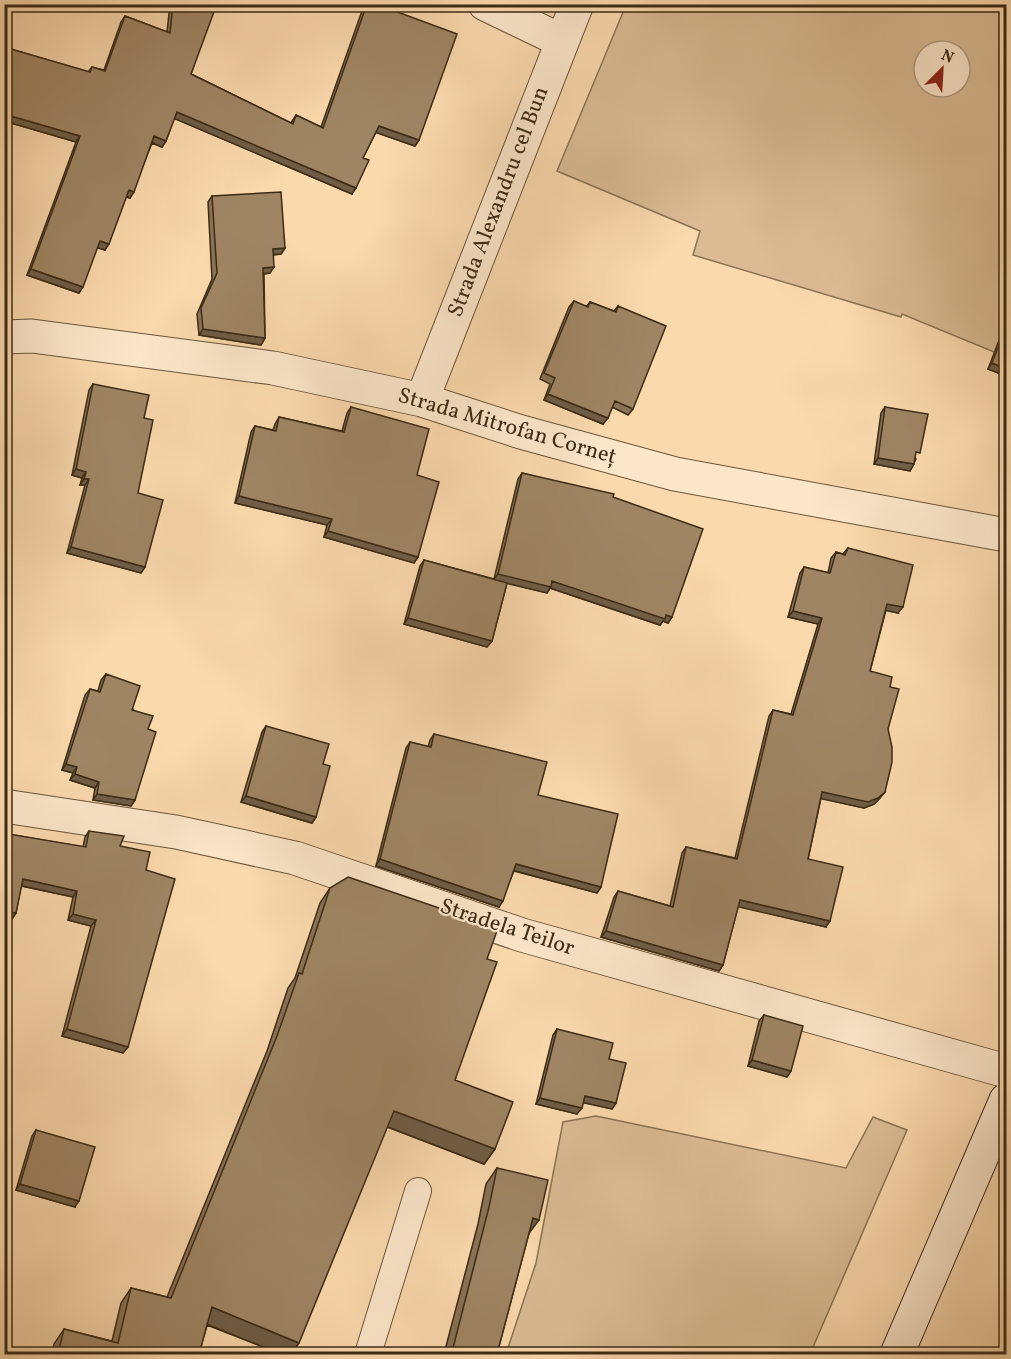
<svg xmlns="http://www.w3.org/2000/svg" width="1011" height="1359" font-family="Vollkorn,serif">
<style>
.green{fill:#dabb93;stroke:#8b7354;stroke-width:1.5;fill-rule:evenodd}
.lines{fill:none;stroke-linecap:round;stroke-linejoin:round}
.service-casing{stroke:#6c563b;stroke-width:28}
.minor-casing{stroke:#6c563b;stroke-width:35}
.secondary-casing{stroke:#3c2b15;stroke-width:35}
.service{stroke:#fce6ca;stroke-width:26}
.minor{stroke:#fce6ca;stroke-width:33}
.secondary{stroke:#fce6ca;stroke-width:33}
.wall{fill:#897256;stroke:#3c2b15;stroke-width:1.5}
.shaded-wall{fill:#6f5d46;stroke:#3c2b15;stroke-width:1.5}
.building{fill:#9f8564;stroke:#3c2b15;stroke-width:1.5}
.labels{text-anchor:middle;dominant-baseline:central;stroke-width:4.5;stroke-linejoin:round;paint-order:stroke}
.street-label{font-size:22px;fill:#3c2b15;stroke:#fce6ca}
</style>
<rect width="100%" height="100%" fill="#fad9ad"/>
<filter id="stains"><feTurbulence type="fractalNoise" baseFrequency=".00333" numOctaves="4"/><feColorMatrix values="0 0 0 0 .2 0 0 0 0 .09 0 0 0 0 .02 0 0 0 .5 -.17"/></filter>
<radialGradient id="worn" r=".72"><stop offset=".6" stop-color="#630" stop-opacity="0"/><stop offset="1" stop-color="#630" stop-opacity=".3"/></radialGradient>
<path class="green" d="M626 5H1006V357L902 314 901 317 693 255 700 231 557 171ZM924 51H960V87H924Z
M596 1116 846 1168 873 1117 907 1130 810 1354H506L536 1263 563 1122Z"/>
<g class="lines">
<defs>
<path id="service" d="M368 1354 418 1191"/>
<path id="minor" d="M485 4 562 41
M4 337 32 336 273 368 422 400 521 432 675 474 1006 535
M422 400 577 4
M4 806 176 832 295 858 522 935 1006 1071"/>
<path id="secondary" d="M897 1354 1006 1100"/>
</defs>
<use href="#service" class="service-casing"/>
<use href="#minor" class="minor-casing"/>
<use href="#secondary" class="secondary-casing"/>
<use href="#service" class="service"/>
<use href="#minor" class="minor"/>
<use href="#secondary" class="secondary"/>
</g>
<path class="wall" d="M170 4H215L191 74 291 123 296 115 321 127 363 8 366 4H376L419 140 415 146 376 132 363 158 352 194 174 118 166 141 162 147 152 143 130 198 126 197 105 250 97 247 79 293 27 275 76 142 4 121V47L88 72 92 67 104 70 121 22 125 16 167 32Z
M212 196 285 248 281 254 273 255 270 273 264 274 265 338 261 345 199 335 197 314 212 279 208 202Z
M574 301 586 307 590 302 614 311 618 306 633 409 628 415 612 407 603 424 544 400 550 384 540 379 569 307Z
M1006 322V376L988 369Z
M93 384 144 418 138 493 145 567 141 573 67 553 85 485H80L82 478 72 475 89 390Z
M351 407 417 475 418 557 414 563 324 537 327 525 235 503 251 432 255 426 273 430 275 424 279 417 342 431 347 413Z
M885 407 916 459 910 471 874 464 881 413Z
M522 473 613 497 672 617 668 623 663 621 660 625 550 588 547 593 507 583 492 641 487 647 404 624 420 566 424 560 494 579 518 479Z
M848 548 898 613 886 610 870 671 890 687 888 729 880 798 874 804 864 808 821 798 808 859 826 927 738 906 723 965 719 971 601 937 614 897 618 891 670 906 682 853 686 847 735 858 769 716 773 710 791 714 818 624 788 617 800 573 804 567 828 573 831 558 836 552 843 554Z
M106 674 148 729 135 800 131 806 93 800 95 788 70 780 73 773 62 770 85 695 90 689 98 691 101 680Z
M266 726 316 817 312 823 241 802 262 732Z
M434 734 538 795 601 887 597 893 514 871 499 907 376 866 406 748 410 742 428 747 430 740Z
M4 826 8 834 83 847 85 837 89 831 120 846 146 870 128 1047 123 1053 62 1036 91 926 68 920 73 897 21 886 16 913 12 919 4 917Z
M330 888 487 959 455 1080 495 1149 484 1164 387 1127 281 1354 207 1325 199 1354H51L54 1344 64 1329 112 1341 121 1303 131 1288 167 1297 267 1051 288 988 295 978 320 903Z
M764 1015 791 1071 787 1077 748 1066 759 1021Z
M557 1029 609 1059 616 1103 612 1109 583 1102 577 1114 536 1104 553 1035Z
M36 1130 75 1207 16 1190 32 1136Z
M497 1168 529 1233 497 1354H444L478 1224 486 1184Z"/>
<path class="shaded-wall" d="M177 112 356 188 352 194 173 118Z
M4 114 80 136 76 142 4 121Z
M379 126 419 140 415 146 374 132Z
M154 136 166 141 162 147 150 142Z
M129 190 134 192 130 198 125 196Z
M100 241 109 244 105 250 95 247Z
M285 248 281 254 268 255 273 249Z
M274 267 270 273 259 274 263 268Z
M31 269 83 287 79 293 27 275Z
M203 329 265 338 261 345 199 335Z
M992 363 1006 369V376L988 369Z
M548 394 608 418 603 424 544 400Z
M878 458 914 464 910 471 874 464Z
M76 469 86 472 82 478 72 475Z
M84 479H89L85 485H80Z
M239 496 332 519 327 525 235 503Z
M328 531 418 557 414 563 324 537Z
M71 547 145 567 141 573 67 553Z
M498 574 552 581 672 617 668 623 663 621 660 625 550 588 547 593 493 580Z
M887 604 903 607 898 613 883 610Z
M793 611 822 618 818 624 788 617Z
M408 618 492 641 487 647 404 624Z
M66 764 77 767 73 773 62 770Z
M75 774 99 782 95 788 70 780Z
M822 792H885L880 798 874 804 864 808 818 798Z
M97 794 135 800 131 806 93 800Z
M246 796 316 817 312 823 241 802Z
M380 859 503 901 499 907 376 866Z
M516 864 601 887 597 893 512 870Z
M23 879 77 891 73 897 18 885Z
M740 900 830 921 826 927 735 906Z
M4 911 16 913 12 919 4 917Z
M73 914 96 920 91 926 68 920Z
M606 931 723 965 719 971 601 937Z
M67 1029 128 1047 123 1053 62 1036Z
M752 1060 791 1071 787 1077 748 1066Z
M585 1096 616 1103 612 1109 580 1102Z
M540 1098 582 1108 577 1114 536 1104Z
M394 1111 495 1149 484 1164 383 1125Z
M20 1184 79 1201 75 1207 16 1190Z
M533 1218 539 1220 527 1236Z
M212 1307 299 1343 291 1354H281L201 1322Z
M453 1348 478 1354H448Z"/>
<path class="building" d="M173 4H215V9L191 74 293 124 296 115 323 128 367 4H376L457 34 419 140 379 126 363 158 369 160 356 188 177 112 166 141 154 136 134 192 129 190 109 244 100 241 83 287 31 269 80 136 4 114V47L90 72 92 67 105 71 125 16 170 33Z
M281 192 285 248 273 249 274 267 263 268 265 338 203 329 201 308 217 273 212 196Z
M574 301 588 307 590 302 616 312 618 306 666 326 633 409 615 401 608 418 548 394 555 378 544 373Z
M1006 327V369L992 363Z
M93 384 149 395 144 418 153 420 138 493 163 500 145 567 71 547 89 479H84L86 472 76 469Z
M351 407 429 429 417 475 439 482 418 557 328 531 332 519 239 496 255 426 276 431 279 417 344 432Z
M885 407 928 414 920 453 916 452 914 464 878 458Z
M522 473 614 494 613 497 703 529 672 617 666 615 665 619 552 581 551 587 498 574Z
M848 548 913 565 903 607 887 604 870 671 892 677 890 687 899 689 888 729 892 747V762L885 792 878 798 868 802 822 792 808 859 843 867 830 921 740 900 723 965 606 931 618 891 673 907 686 847 737 859 773 710 793 715 822 618 793 611 804 567 830 573 836 552 845 555Z
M424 560 507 583 492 641 408 618Z
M106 674 140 686 132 710 153 716 148 729 156 732 135 800 97 794 99 782 75 774 77 767 66 764 90 689 100 692Z
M266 726 329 744 323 764 330 766 316 817 246 796Z
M434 734 547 762 538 795 618 814 601 887 516 864 503 901 380 859 410 742 431 747Z
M4 826 9 827 8 834 86 847 89 831 124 836 120 846 150 852 146 870 175 879 128 1047 67 1029 96 920 73 914 77 891 23 879 16 913 4 911Z
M348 877 498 928 487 959 497 962 455 1080 513 1102 495 1149 394 1111 299 1343 212 1307 199 1354H58L64 1329 118 1343 131 1288 171 1298 277 1036 299 973 302 974 330 888Z
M764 1015 803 1026 791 1071 752 1060Z
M557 1029 613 1043 609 1059 626 1063 616 1103 585 1096 582 1108 540 1098Z
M36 1130 95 1147 79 1201 20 1184Z
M497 1168 548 1180 539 1220 533 1218 497 1354H478L453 1348 489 1207Z"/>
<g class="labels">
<g class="street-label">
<text transform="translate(499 202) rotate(-69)">Strada Alexandru cel Bun</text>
<text transform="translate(507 427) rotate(16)">Strada Mitrofan Corneț</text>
<text transform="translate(507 928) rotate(18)">Stradela Teilor</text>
</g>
</g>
<rect width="1011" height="1359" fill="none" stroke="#fad9ad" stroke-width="24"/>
<rect x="6" y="6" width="999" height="1347" fill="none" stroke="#3c2b15" stroke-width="3"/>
<rect x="12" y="12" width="987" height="1335" fill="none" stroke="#3c2b15" stroke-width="1.5"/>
<g transform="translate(942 69) rotate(24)"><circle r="28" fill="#fce6ca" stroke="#af9b82" stroke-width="1.5"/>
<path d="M0-4.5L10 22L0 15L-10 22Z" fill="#8f2418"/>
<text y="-9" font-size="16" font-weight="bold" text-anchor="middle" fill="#3c2b15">N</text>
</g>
<rect width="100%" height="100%" filter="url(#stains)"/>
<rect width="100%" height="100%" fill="url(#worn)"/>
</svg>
